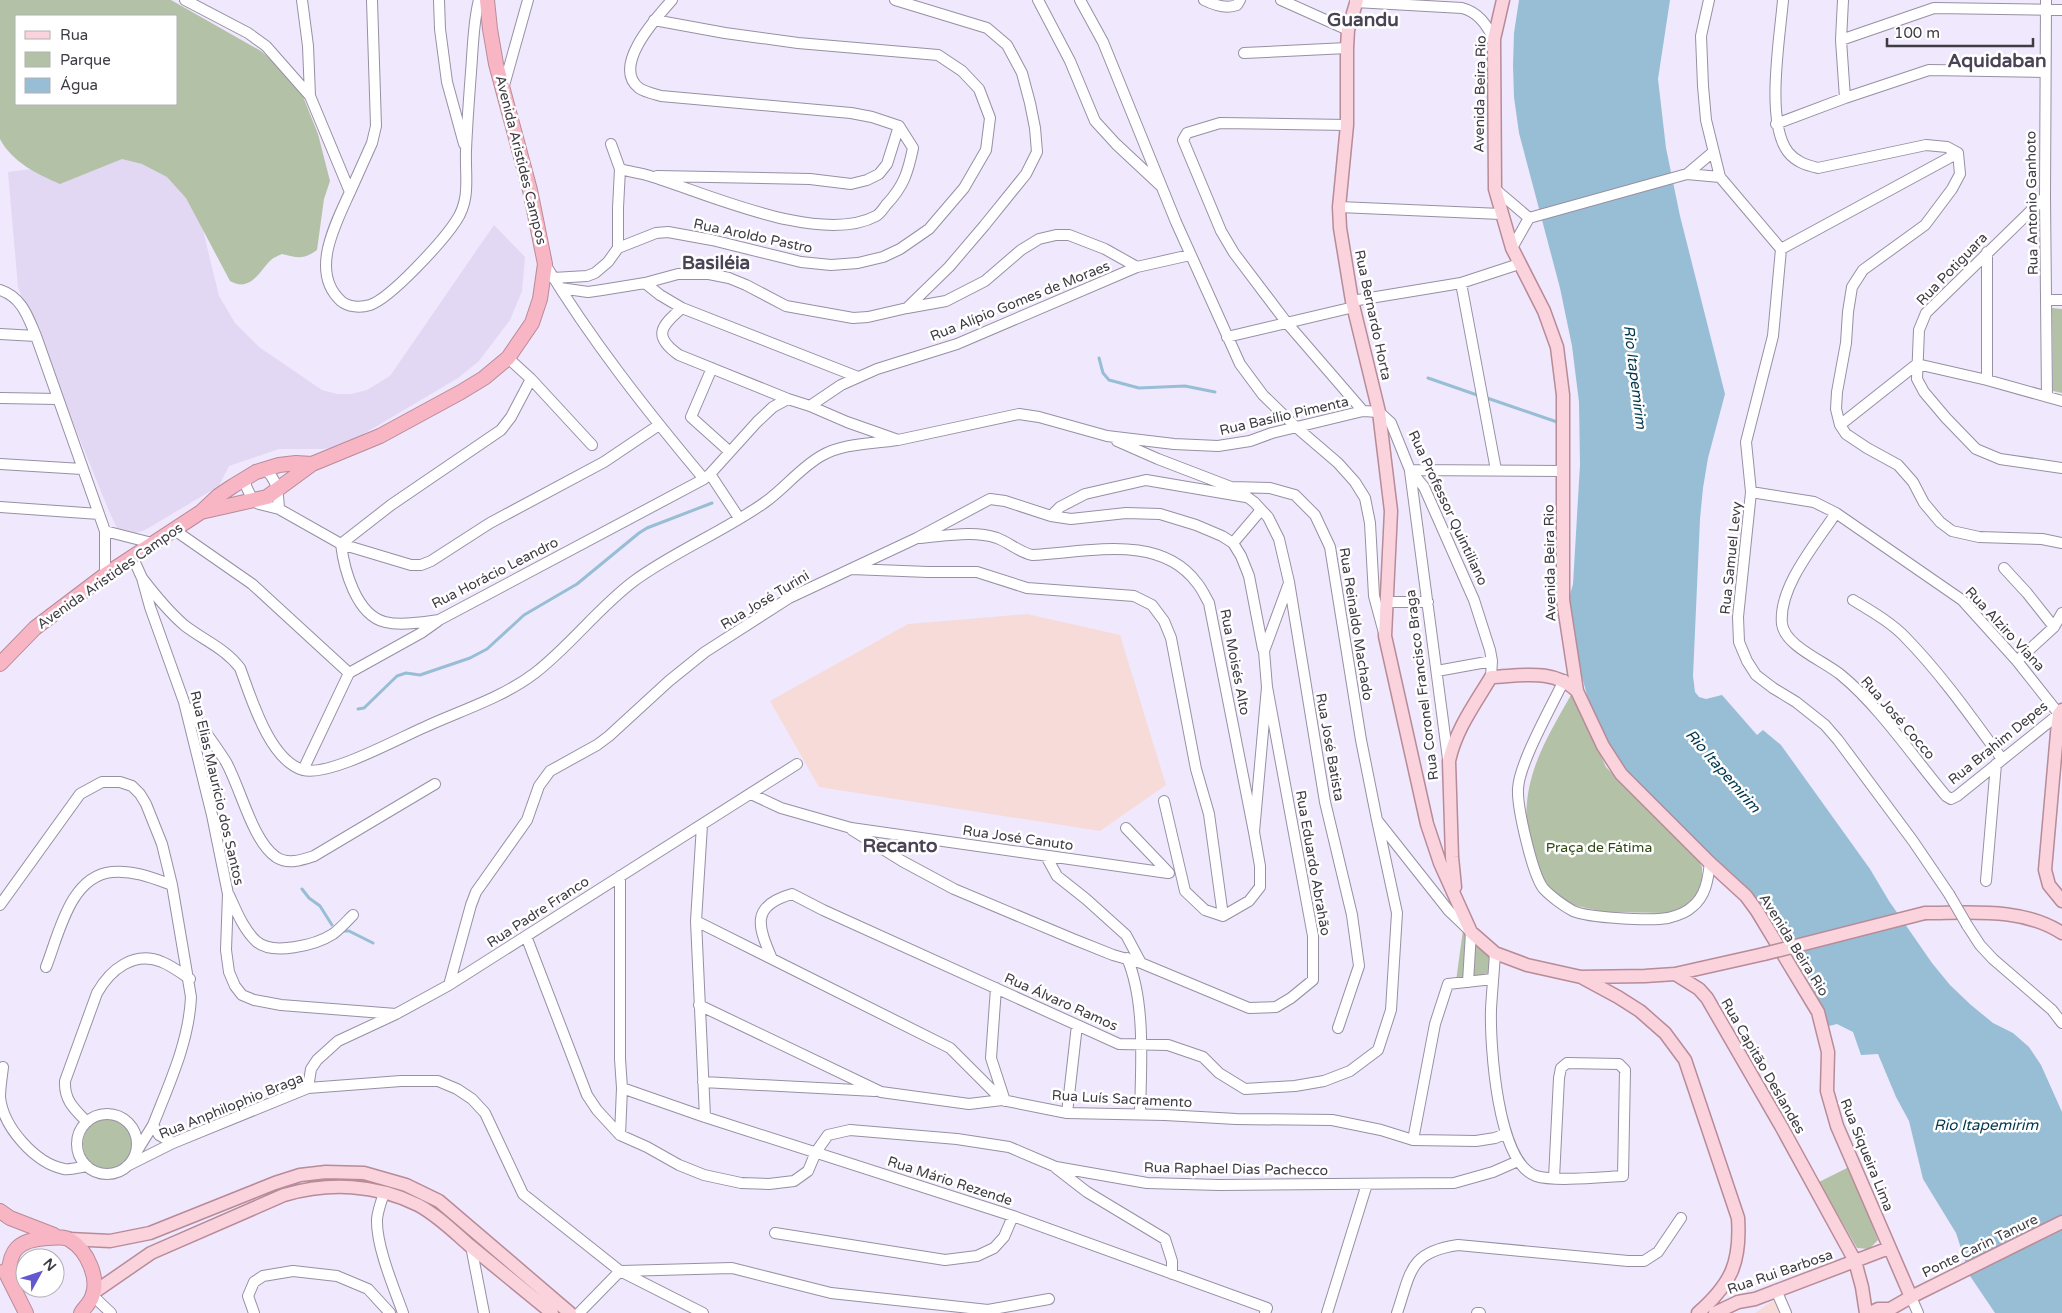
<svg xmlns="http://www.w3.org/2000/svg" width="2062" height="1313" font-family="'Varela Round',sans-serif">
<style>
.built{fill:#e2d8f3}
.education{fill:#f6dbd9}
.green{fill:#b3c2a6;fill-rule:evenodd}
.water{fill:#97bed5}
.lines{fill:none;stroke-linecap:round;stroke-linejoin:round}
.stream{stroke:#97bed5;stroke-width:3}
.minor-casing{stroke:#9790a3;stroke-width:12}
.major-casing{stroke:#b78b98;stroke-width:15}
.highway-casing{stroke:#b78b98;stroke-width:16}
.minor{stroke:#fff;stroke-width:10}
.major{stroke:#fbd3dc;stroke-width:12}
.highway{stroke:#f8b6c5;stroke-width:14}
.minor-bridge-casing{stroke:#9790a3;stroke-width:12;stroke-linecap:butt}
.major-bridge-casing{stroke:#b78b98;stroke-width:15;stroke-linecap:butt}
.minor-bridge{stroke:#fff;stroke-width:10}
.major-bridge{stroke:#fbd3dc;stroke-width:12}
.labels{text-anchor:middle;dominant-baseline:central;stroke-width:5;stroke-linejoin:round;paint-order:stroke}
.street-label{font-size:14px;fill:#3e3b43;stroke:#fff}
.park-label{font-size:14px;fill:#2f4813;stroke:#fff}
.water-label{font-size:15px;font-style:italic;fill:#00374f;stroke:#fff}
.district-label{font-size:19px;font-weight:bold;fill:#4a4354;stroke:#fff}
</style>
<rect width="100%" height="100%" fill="#f0e8fd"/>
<path class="built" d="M157 153 176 169 201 222 219 296 235 323 259 347 322 390 337 394H351L367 390 390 376 494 225 525 257 522 291 510 320 479 361 458 378 343 446 323 449H279L229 466 219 486 145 530 129 535 118 530 109 511 18 287 8 172Z"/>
<path class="education" d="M1027 614 1120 635 1166 785 1100 831 819 787 770 701 908 624Z
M1774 1300 1780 1313H1755L1765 1306Z"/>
<path class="green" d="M0 0H171L261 51 283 70 302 94 318 134 330 181 324 199 317 250C303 260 298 258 282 254 278 256 274 257 271 260 260 270 251 293 230 281L186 198 167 177 142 164 122 159 60 184C37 174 12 162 0 139ZM16 16H176V104H16Z
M2052 308 2062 309V393L2053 391Z
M1572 693 1606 767 1628 791 1650 808 1696 856 1702 867V887L1688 905 1680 910 1666 913 1604 912 1573 905 1544 886C1538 868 1529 848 1527 830 1522 775 1547 738 1572 693Z
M1463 930 1492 956 1490 976 1456 981Z
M83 1144a26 26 0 1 1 52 0a26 26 0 1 1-52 0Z
M1849 1167 1878 1240 1869 1249 1857 1248 1819 1182Z"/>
<path class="water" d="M1519 0H1670L1658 79 1666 148 1680 216 1725 394 1708 458 1703 488 1700 519 1693 676 1695 692 1699 697 1706 699 1722 695 1757 735 1763 730 1781 745 1870 869 1889 901 1932 963 1950 985 1971 1005 1993 1023 2013 1033 2029 1047 2041 1065 2062 1112V1313H1995L1970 1276 1956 1233 1923 1179 1909 1121 1896 1097 1878 1054 1861 1055 1853 1032 1837 1024 1829 1026 1798 954 1783 932 1766 911 1677 825 1620 763 1609 747 1590 706 1573 644 1567 605 1573 584 1580 465 1579 402 1572 346 1560 288 1519 133 1514 97 1513 66 1514 33Z"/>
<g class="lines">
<path class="stream" d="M1099 358 1103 373 1109 380 1139 388 1185 386 1215 392
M1428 378 1480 396
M1487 398 1560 423
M358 709 364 708 397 676 406 673 420 675 470 658 487 649 524 615 577 584 639 533 647 528 712 503
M302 889 309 898 320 906 332 925
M341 931H349L373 943"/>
<defs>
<path id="minor" d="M185 0 248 33 266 46 310 96 350 192C336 223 309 272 341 301 348 307 360 308 370 305 391 298 443 241 456 221 471 199 465 176 466 151 467 125 469 98 471 72 473 48 473 23 479 0
M302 0 308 46 310 96
M439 0 440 29 447 82 464 144
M672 0C657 17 611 66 639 88 645 92 654 94 661 96L851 113 872 117 899 126
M895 0 987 28 1007 45 1022 73 1030 103 1035 128 1037 152 1026 174 984 226 949 267 908 307
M1038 0 1070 61 1095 121 1116 144 1161 186
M1080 0 1103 42 1176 222 1240 364 1263 395 1296 427 1338 463 1355 482 1365 498 1370 523 1374 596 1384 633
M1204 0C1214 5 1227 9 1237 5L1240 0
M1281 0 1348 30
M1709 0 1701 36 1703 86 1706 120 1720 177 1781 249 1773 336 1746 442 1751 492 1738 617 1739 642 1747 661 1756 675 1773 688 1796 702 1825 725 1838 740 1913 841 1949 894
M1783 0C1780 37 1765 122 1788 152 1796 162 1806 165 1818 168L1926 145 1947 147 1958 153
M1843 0 1841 40 1845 98
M2046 0 2045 197 2047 397
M1355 2 1462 8C1478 12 1486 24 1494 39
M1841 40 1934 8 2062 10
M1244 53 1347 48
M503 89 528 0
M1776 124 1845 98 1929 70 2045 72
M1347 125 1220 123 1187 133 1183 140 1221 231 1234 253 1287 323 1363 411
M1958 153 1960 174 1952 189 1925 225 1863 270 1852 287 1848 312 1846 343 1837 392 1836 409 1840 425 1846 434 1867 448 1898 465 1913 482 1924 503 1940 522 1952 531 1979 537 2042 539 2062 543
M620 169C630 172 641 173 650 176 706 193 820 246 876 216 880 214 883 209 886 205 904 186 908 172 913 148L899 126
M1687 174 1713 152
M657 176 810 179 851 184 867 180 879 174 887 164 899 126
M1495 189 1529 218 1512 248
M350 192 372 143 376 126 372 0
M2045 197 1926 313 1919 330 1917 379 1924 392 1946 418 1976 449 2000 459 2062 468
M1339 207 1501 214
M1529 218 1687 174 1720 177
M618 248 656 233 668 232 712 240 801 262 831 265 858 263 883 257 900 249 929 229 964 188 986 150 990 118 979 89 962 71 938 55 798 43 725 33 654 20
M1781 249 1958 153
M545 264C591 340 647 411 704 479
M553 278 587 276 595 273 608 262 618 248V208L620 169 611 144
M645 283 660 295 682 308 858 377
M1461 283 1496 470
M560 288 588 292 602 290 645 283 678 274H709L729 278 746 285 786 306 853 318 868 317 907 308 946 301 985 281 1021 250 1039 239 1056 235H1069L1105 249 1137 267
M0 290C22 297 28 317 36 336L105 531V575
M2047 300H2062
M1352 301 1461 283 1519 264
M682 308C661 326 652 336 679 355L788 399 810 406 847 422 898 440 1019 414 1039 417 1107 436 1174 444 1218 446 1250 441 1272 433 1363 411 1379 412 1391 423 1410 470 1424 487 1474 600 1490 650 1492 661 1491 677
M0 334 36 336
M1227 337 1354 307
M508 358 531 379 592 445
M712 368 691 417 730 452
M1987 380V252
M0 398 58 399
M810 406 841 385 877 369 957 344 1137 267 1190 255
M1840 425 1917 364 1987 380 2062 401
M1117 441 1158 459 1231 487 1270 488 1295 495 1315 515 1330 547 1361 740 1377 820 1449 911 1471 932 1468 982
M0 464 82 469
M265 469C278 481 278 492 279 509
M1410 470 1563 471
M1410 471 1448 759
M710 474 739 518
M246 477V486L253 501 259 504 279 509 341 544C344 569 356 615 385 622 401 626 422 622 439 620L704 479 710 474 757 422 773 407 788 399
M1751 492 1814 502 1836 513 1962 600 2017 661 2059 714 2062 716
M1243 494 1254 502 1268 517 1279 539 1289 582 1325 802 1352 915 1359 966 1338 1028
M0 507 99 514
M1836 513C1817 542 1778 587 1782 624 1785 646 1824 661 1841 675 1879 706 1914 758 1946 796L1951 799 1957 796 2059 714
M1051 516 1071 519 1126 513 1160 514 1196 525 1222 536 1233 543 1241 556 1249 576 1263 649
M173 529 252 584 349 673
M105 531 152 543
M920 538C945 536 974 530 997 538 1010 543 1019 552 1032 555 1086 553 1159 532 1197 583 1202 589 1205 596 1209 603L1254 832
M1233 543 1261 510
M341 544 411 565H421L431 561 490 523 604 462 659 425
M341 544 391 505 501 430 511 417 531 379
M132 556 142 578 150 607 184 702 212 815 228 894 226 950 229 972 235 986 242 995 254 1000 281 1005 396 1014
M2004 568 2027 593 2054 627
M851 569 928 572H977L1027 588 1134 596 1152 605 1164 621 1171 638 1196 769 1209 814 1223 916
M142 578C155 595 168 611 184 625 203 640 225 648 240 668 251 697 269 760 303 770 329 777 399 738 425 727 462 710 502 698 535 673 571 645 598 608 634 581 675 551 723 532 764 503 784 489 800 468 821 456 843 443 872 444 897 440
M1853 600C1871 611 1892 623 1906 638 1942 675 1972 718 2002 759
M1387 602H1428
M2017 661 2054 627 2062 613
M1437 671 1492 661
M349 673 421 633 438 621
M1564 680C1552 706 1519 763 1518 789 1517 807 1532 873 1543 888 1550 896 1564 906 1573 911 1589 918 1650 921 1668 918 1676 916 1686 913 1692 907 1706 896 1708 879 1710 863
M188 708C201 726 214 743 226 762 241 789 252 840 276 857 288 865 302 860 314 856L435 784
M303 770 349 673
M751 794 781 808 851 828 1168 873
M1164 801 1185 891 1205 910 1223 916 1249 901 1260 887V866L1254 832 1267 687 1264 651 1289 583
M702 825 696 921 705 1117
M1126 828 1169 873
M852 830 902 861 954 889 1073 939 1113 955 1141 963
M1046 856 1057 876 1086 899 1126 935 1141 963 1249 1008 1276 1007 1291 998 1313 980V936L1267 687
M1986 881 1996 764
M229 895C236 910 243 929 256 941 272 956 316 945 333 934 340 929 346 922 353 915
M0 905 80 794 102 782H120L132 786 140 794 146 804 162 844 172 885 191 997C189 1042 169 1084 153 1125L159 1135 173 1143
M696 921 950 1048 1002 1100 1067 1113 1165 1115 1236 1119 1332 1120 1381 1130 1413 1140 1476 1141 1495 1138 1505 1134
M1967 925 1980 945 1993 959 2052 1010 2062 1023
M526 936 587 1095 597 1110 620 1135 647 1147 679 1165 704 1175 741 1183 769 1184 794 1181 808 1171 816 1152 828 1135 850 1130 957 1139 1009 1147 1056 1167 1147 1183 1220 1185 1454 1183 1493 1172 1518 1161
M1495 953C1494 971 1492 991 1491 1009 1490 1045 1497 1163 1536 1176 1554 1182 1603 1177 1623 1176L1625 1070 1619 1064 1567 1063 1561 1068 1559 1078 1554 1178
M1127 958C1146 1002 1141 1066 1140 1114
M772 959C758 926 750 906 792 894L823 910 1119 1044 1168 1045 1203 1057 1219 1073 1245 1089 1295 1086 1324 1081 1350 1071 1378 1050 1391 1010 1397 913 1377 820
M46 967C59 934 70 876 112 872 133 870 153 878 172 885
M449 985 471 905 476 892 527 820 539 786 550 771 597 745 609 736 669 681 705 652 789 598 917 538 990 499 1005 501 1051 516 1060 507 1085 494 1146 480 1246 497
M996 988 991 1058 1005 1101
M699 1005 881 1092 969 1104 1002 1100
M3 1067C2 1076 0 1088 0 1097 3 1127 35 1163 64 1169 71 1170 80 1167 87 1166
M703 1082 875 1091
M308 1088 311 1069 317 1060 338 1041 396 1014 449 985 797 764
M622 1088 705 1117 1013 1216 1267 1308 1265 1313
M1067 1113 1077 1025
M77 1144a30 30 0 1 1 60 0a30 30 0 1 1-60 0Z
M87 1122C74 1109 64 1100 65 1081L97 993C110 970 134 950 162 962 172 966 181 973 190 979
M620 1135 622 1088 620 1059V876
M1413 1140 1435 1024 1448 984 1493 979
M137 1151 153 1125
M127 1166 173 1143 308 1088 401 1081H438L457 1089 472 1099 485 1113 523 1194 620 1271 703 1313
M1056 1168 1087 1192 1165 1239 1172 1261V1274
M384 1193C381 1202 378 1210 377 1219 376 1246 394 1288 403 1313
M775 1233 945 1260 977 1256 994 1248 1004 1237 1013 1216
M471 1246 484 1313
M621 1271 732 1268 831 1293 988 1310 1049 1299
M1776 1290 1786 1313
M93 1296 111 1313
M1911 1297 1918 1313
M254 1313 248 1296 254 1282 263 1276 293 1271 337 1276 368 1289 390 1313
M579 1313 620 1271
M1327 1313 1367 1184
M1397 1313C1411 1272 1409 1252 1458 1245L1628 1261H1644L1658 1252 1681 1218
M1477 1313H1480"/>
<path id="major" d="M1357 0 1348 30 1347 48V125L1339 207 1340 228 1352 301 1379 412 1391 511 1385 636 1427 824 1440 863 1471 932 1495 953 1527 965 1581 977 1645 976 1675 974 1764 954
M1503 0 1494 39 1495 189 1512 248 1544 311 1557 347 1563 395V600L1577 691 1603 746 1621 774 1710 863 1746 896 1757 911 1818 1012 1828 1052 1827 1091 1837 1126 1911 1297
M2062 710 2059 714 2058 722 2045 870 2049 885 2062 901
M1455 887 1452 857 1449 761C1456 729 1475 704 1491 677 1521 676 1554 668 1577 691
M1925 913C1971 913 2022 907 2062 933
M1675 974 1699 989 1707 998 1781 1126 1855 1261 1862 1287 1866 1313
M1581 977 1618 997 1640 1011 1665 1033 1685 1060 1738 1218C1741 1263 1731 1284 1698 1313
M69 1239 110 1241 150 1233 275 1183 300 1175 326 1172 364 1173 406 1185 439 1201 570 1313
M93 1293 151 1253 284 1195C329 1182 376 1184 418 1205 437 1215 453 1231 469 1245 497 1268 524 1290 552 1313
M1715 1313 1738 1302 1755 1299 1889 1248
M1870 1313 1878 1309H1890L1911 1297 2062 1222"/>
<path id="highway" d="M201 512 267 497 312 464 380 436 461 392 484 378 508 358 532 323 540 299 545 264 530 190 496 64 490 29 487 0
M0 664 35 628 105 575 201 512 218 496 233 486 256 472 279 465 296 463 312 464
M0 1211 10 1218 54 1235
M5 1271 26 1313
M9 1279C8 1250 18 1240 47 1238 54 1238 64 1236 70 1240 87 1250 100 1279 92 1297 90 1303 84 1308 81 1313"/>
</defs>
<use href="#minor" class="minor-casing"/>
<use href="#major" class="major-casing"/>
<use href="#highway" class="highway-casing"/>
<use href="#minor" class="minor"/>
<use href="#major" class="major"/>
<use href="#highway" class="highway"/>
<defs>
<path id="minor-bridge" d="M1949 894 1967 925"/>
<path id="major-bridge" d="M1764 954 1925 913"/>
</defs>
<use href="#minor-bridge" class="minor-bridge-casing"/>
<use href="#major-bridge" class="major-bridge-casing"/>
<use href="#minor-bridge" class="minor-bridge"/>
<use href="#major-bridge" class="major-bridge"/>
</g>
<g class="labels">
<g class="street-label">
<text transform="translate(1480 94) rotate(-89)">Avenida Beira Rio</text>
<text transform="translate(521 160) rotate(76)">Avenida Aristides Campos</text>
<text transform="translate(2032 203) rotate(-91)">Rua Antonio Ganhoto</text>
<text transform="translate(753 236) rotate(12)">Rua Aroldo Pastro</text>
<text transform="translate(1952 269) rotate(-46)">Rua Potiguara</text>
<text transform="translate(1020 301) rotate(-22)">Rua Alípio Gomes de Moraes</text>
<text transform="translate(1373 315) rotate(78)">Rua Bernardo Horta</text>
<text transform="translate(1284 416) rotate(-13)">Rua Basílio Pimenta</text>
<text transform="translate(1448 508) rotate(65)">Rua Professor Quintiliano</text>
<text transform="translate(1731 558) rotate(-84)">Rua Samuel Levy</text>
<text transform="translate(1550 563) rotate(-91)">Avenida Beira Rio</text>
<text transform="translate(495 573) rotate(-27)">Rua Horácio Leandro</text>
<text transform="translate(110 576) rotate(-35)">Avenida Aristides Campos</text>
<text transform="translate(765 600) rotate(-31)">Rua José Turini</text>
<text transform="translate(1356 624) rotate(81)">Rua Reinaldo Machado</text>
<text transform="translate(2005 629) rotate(47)">Rua Alziro Viana</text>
<text transform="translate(1235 662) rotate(79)">Rua Moisés Alto</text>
<text transform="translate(1422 685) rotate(-97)">Rua Coronel Francisco Braga</text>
<text transform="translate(1898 718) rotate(49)">Rua José Cocco</text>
<text transform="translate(1998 743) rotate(-39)">Rua Brahim Depes</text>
<text transform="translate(1330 747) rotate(80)">Rua José Batista</text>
<text transform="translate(217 788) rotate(77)">Rua Elias Maurício dos Santos</text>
<text transform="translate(1018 838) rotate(8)">Rua José Canuto</text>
<text transform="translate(1313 863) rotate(80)">Rua Eduardo Abrahão</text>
<text transform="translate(538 912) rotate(-33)">Rua Padre Franco</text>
<text transform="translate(1794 945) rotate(58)">Avenida Beira Rio</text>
<text transform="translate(1061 1002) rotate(24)">Rua Álvaro Ramos</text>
<text transform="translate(1763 1066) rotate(60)">Rua Capitão Deslandes</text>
<text transform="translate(1122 1099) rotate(3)">Rua Luís Sacramento</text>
<text transform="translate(231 1106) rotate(-22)">Rua Anphilophio Braga</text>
<text transform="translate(1867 1155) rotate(68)">Rua Siqueira Lima</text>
<text transform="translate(1236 1169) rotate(1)">Rua Raphael Dias Pachecco</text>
<text transform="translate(950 1181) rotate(18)">Rua Mário Rezende</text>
<text transform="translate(1980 1246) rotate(-26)">Ponte Carin Tanure</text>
<text transform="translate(1780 1272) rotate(-19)">Rua Rui Barbosa</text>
</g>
<g class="park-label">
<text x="1599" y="847">Praça de Fátima</text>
</g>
<g class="water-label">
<text transform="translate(1635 377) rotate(83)">Rio Itapemirim</text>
<text transform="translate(1723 771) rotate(49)">Rio Itapemirim</text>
<text x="1986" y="1125">Rio Itapemirim</text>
</g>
<g class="district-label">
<text x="1363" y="20">Guandu</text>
<text x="1997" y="61">Aquidaban</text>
<text x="716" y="263">Basiléia</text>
<text x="900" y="846">Recanto</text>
</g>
</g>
<rect x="15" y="15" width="162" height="90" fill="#ffffff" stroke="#b2b1b4"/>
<rect x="25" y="31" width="25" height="8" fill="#fbd3dc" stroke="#b2b1b4"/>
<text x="60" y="40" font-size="15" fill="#3e3b43">Rua</text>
<rect x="25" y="52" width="25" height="15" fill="#b3c2a6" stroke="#b2b1b4"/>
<text x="60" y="65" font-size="15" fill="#3e3b43">Parque</text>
<rect x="25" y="78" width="25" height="15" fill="#97bed5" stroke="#b2b1b4"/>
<text x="60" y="90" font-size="15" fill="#3e3b43">Água</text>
<g transform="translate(40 1273) rotate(50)"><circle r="24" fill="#ffffff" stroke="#b2b1b4"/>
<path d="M0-4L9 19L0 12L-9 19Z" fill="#6458d1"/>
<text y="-8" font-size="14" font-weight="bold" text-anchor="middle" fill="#3e3b43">N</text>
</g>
<path d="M1887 38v8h146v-8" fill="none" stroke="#3e3b43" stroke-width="2.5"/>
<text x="1894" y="38" font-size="15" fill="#3e3b43" stroke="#ffffff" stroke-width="4" paint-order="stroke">100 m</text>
</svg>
